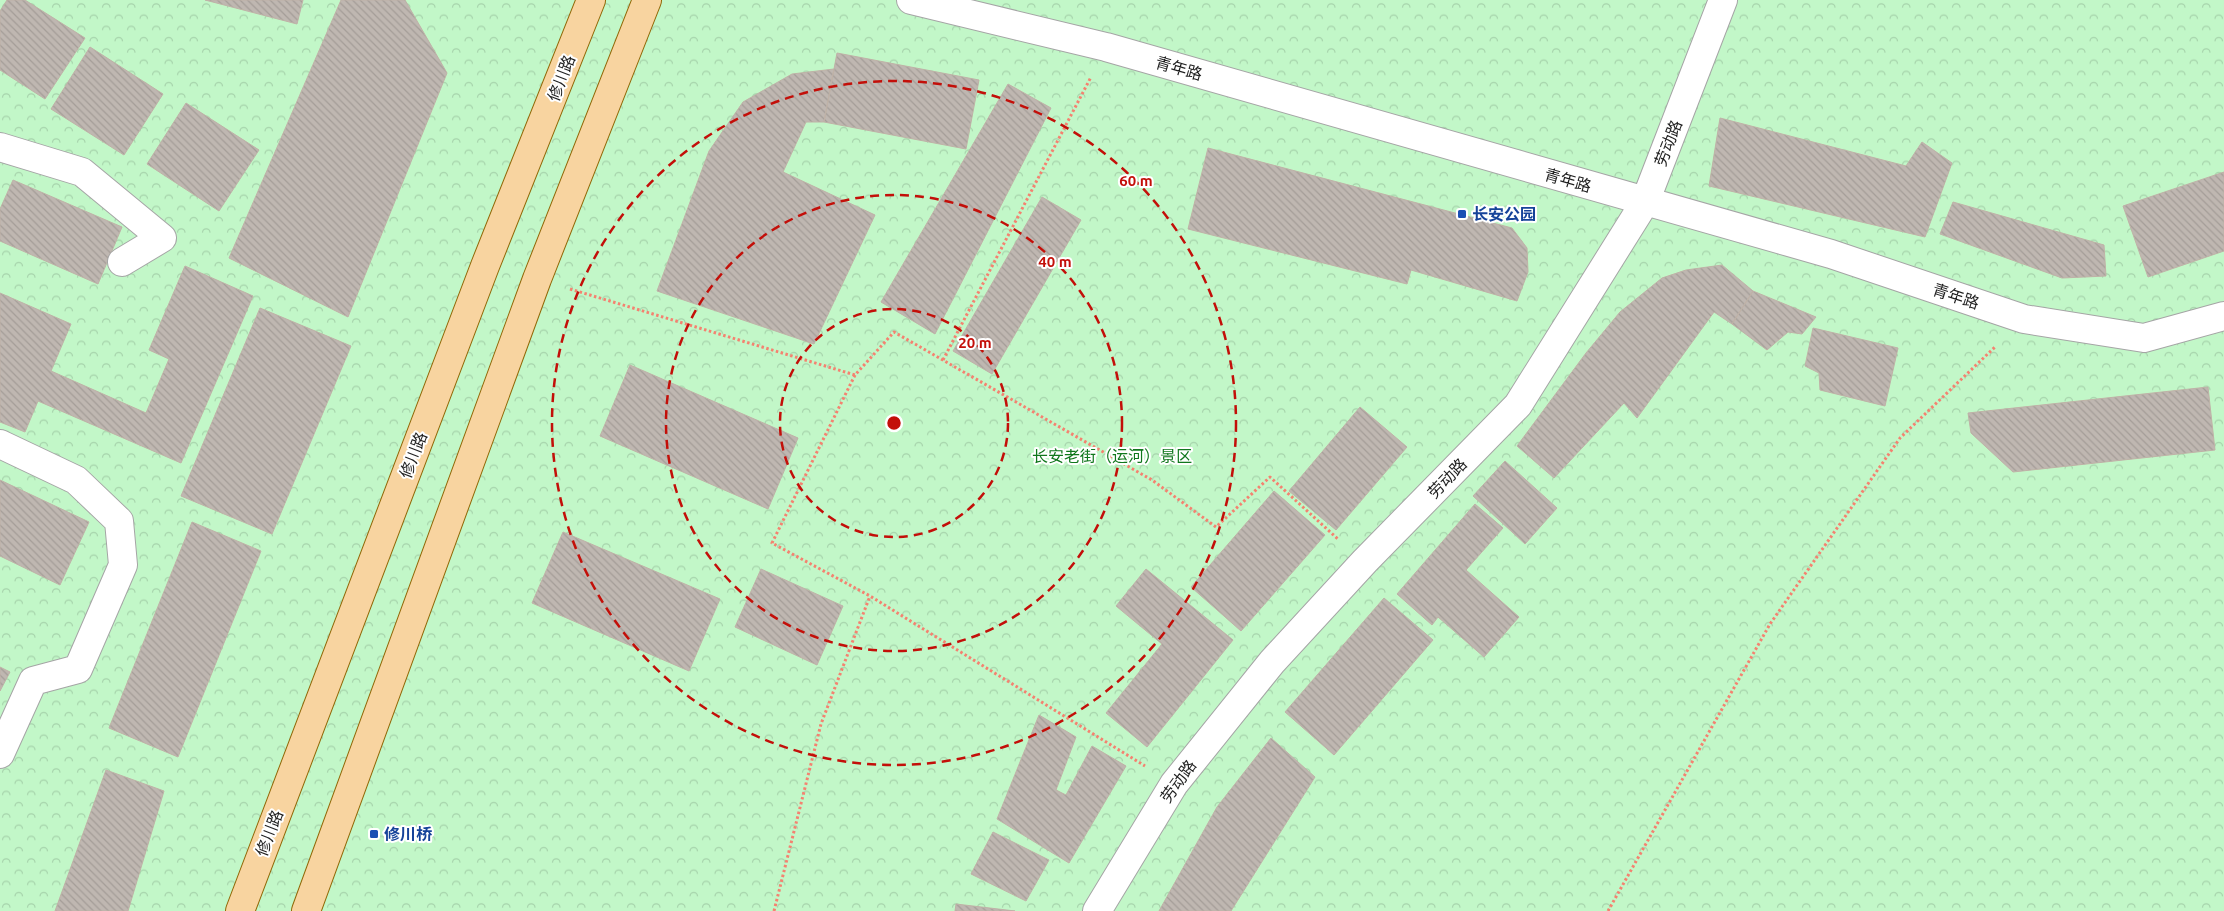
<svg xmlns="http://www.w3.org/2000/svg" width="2224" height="911" font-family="Ubuntu,'Noto Sans SC',sans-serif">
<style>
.park{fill:url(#park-crowns)}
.building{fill:url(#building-back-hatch);stroke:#bfb2a7}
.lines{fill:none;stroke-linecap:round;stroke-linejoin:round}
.minor-casing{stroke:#a5a5a5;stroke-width:30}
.major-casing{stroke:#916706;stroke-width:30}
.path{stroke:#f48270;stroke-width:3;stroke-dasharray:2.5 2.5;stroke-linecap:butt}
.minor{stroke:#fff;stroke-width:28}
.major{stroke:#f8d4a0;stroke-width:28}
.ring{fill:none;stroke:#c30f09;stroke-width:2.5;stroke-dasharray:9 6}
.transit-dot{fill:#1a4fb4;stroke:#fff;stroke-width:2}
.labels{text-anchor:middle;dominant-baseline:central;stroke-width:4;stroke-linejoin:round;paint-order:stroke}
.street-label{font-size:16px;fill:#1e1e1e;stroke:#fff}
.transit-label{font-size:16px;font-weight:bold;fill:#164399;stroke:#fff;text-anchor:start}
.park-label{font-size:16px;fill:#10771c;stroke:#fff}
.centre{fill:#c30f09;stroke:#fff;stroke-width:2.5}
.ring-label{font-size:15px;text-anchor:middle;font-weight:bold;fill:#c30f09;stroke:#fff;stroke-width:4;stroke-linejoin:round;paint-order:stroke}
</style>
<defs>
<pattern id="park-crowns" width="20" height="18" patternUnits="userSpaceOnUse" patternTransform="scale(1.25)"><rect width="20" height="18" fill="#c2f7c8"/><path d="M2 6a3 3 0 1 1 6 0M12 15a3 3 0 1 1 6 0" fill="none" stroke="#a6d3ab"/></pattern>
<pattern id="building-back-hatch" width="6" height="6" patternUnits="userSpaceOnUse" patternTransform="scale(1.25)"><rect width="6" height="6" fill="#bfb7b1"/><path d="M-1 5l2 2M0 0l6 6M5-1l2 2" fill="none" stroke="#a49d98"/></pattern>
</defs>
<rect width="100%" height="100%" fill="#eeebe4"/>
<path class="park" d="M0 0H2224V911H0Z"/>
<path class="building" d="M7 0H25L85 38 45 99 0 70V11Z
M205 0H303L297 24Z
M341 0H405L447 73 348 317 229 258Z
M90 47 163 94 124 155 51 109Z
M837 53 979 80 966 149 824 122Z
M834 69 824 122H806L783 172 875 215 814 344 657 291 709 151 743 102 792 74Z
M1008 84 1051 108 935 334 881 302Z
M186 103 259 150 219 211 147 164Z
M1720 118 1906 166 1922 142 1952 163 1925 237 1709 186Z
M1208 148 1512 228 1527 248 1528 272 1517 301 1411 270 1407 284 1188 229Z
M2224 172V251L2148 277 2123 206Z
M13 180 122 227 98 284 0 241V209Z
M1042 197 1081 220 992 374 953 351Z
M1953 202 2104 245 2106 276 2062 278 1940 234Z
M1722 265 1753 291 1732 324 1714 312 1637 418 1624 403 1554 478 1517 446 1586 353 1620 312 1662 278 1686 270Z
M185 266 253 296 181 463 38 401 25 432 0 422V293L71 324 51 371 146 413 169 359 149 350Z
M1753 291 1816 317 1802 334 1788 332 1767 350 1732 324Z
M260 308 351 346 272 534 181 496Z
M1813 328 1898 348 1885 406 1820 390 1819 373 1805 366Z
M630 365 798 438 768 509 600 436Z
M2208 387 2215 450 2013 472 1971 433 1968 413Z
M1360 407 1407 447 1336 530 1289 491Z
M1505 461 1557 508 1525 544 1473 496Z
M0 480 89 522 60 585 0 556Z
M1274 491 1325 535 1241 631 1191 587Z
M1475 504 1503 528 1466 570 1519 617 1484 657 1438 617 1432 625 1397 594Z
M192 522 261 551 178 757 109 728Z
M563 532 720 599 689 671 532 603Z
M761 569 843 606 817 665 735 627Z
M1146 569 1233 640 1147 747 1106 713 1162 644 1116 606Z
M1384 598 1433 640 1334 755 1285 712Z
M0 667 10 672 0 691Z
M1039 715 1076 737 1056 790 1066 795 1092 746 1126 766 1069 863 997 819Z
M1271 738 1315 777 1231 911H1159L1217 807Z
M106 770 164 791 128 911H55Z
M993 832 1049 860 1026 901 971 874Z
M956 904 1015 911H955Z"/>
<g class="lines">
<defs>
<path id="minor" d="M911 0 1106 47 1831 254 2024 319 2144 338 2224 316
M0 147 82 172 162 238 122 262
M0 444 76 480 119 521 123 565 78 669 33 681 0 754
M1097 911 1174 784 1272 662 1365 561 1518 405 1645 202 1723 0"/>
<path id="major" d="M240 911 485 266 591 0
M306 911 537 279 647 0"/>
</defs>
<use href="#minor" class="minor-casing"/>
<use href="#major" class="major-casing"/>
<path class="path" d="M570 289 855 375 894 332 1152 480 1216 527 1270 477 1339 540
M943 360 1091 77
M855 375 772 543 870 596 1145 766
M774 911 821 724 870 596
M1608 911 1770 624 1900 438 1996 346"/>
<use href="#minor" class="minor"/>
<use href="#major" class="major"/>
</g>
<g class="ring">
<circle cx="894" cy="423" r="114"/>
<circle cx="894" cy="423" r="228"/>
<circle cx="894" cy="423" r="342"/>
</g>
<g class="transit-dot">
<rect x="1457" y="209" width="10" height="10" rx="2.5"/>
<rect x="369" y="829" width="10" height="10" rx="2.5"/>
</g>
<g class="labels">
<g class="street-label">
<text transform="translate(1179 68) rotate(16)">青年路</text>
<text transform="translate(561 78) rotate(-69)">修川路</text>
<text transform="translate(1668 143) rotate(-69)">劳动路</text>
<text transform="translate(1568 180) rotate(16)">青年路</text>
<text transform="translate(1956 296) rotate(18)">青年路</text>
<text transform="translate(413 455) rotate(-69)">修川路</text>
<text transform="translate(1447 478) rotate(-46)">劳动路</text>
<text transform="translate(1178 781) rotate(-54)">劳动路</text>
<text transform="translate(269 833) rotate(-69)">修川路</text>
</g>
<g class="transit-label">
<text x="1472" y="214">长安公园</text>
<text x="384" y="834">修川桥</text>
</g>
<g class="park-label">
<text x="1112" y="456">长安老街（运河）景区</text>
</g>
</g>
<circle cx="894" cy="423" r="8" class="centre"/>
<g class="ring-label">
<text x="1136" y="186">60 m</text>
<text x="1055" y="267">40 m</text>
<text x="975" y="348">20 m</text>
</g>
</svg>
